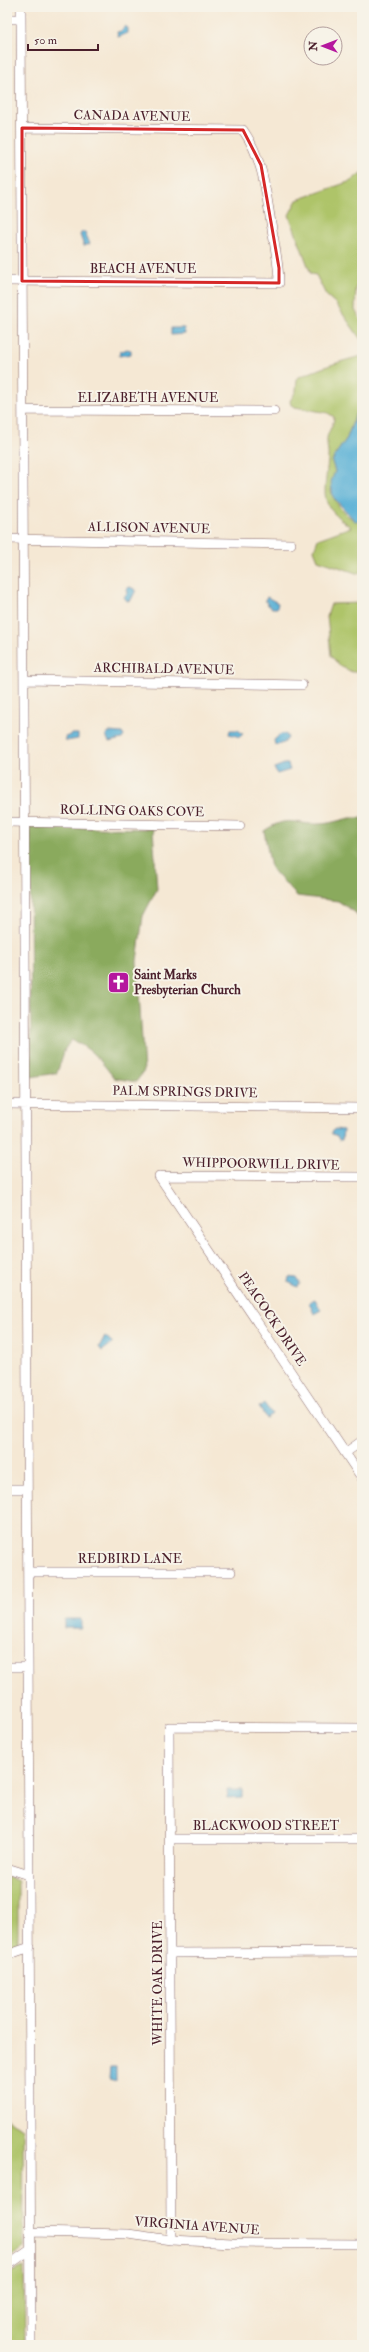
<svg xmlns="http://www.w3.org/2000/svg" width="369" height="2352" font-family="'IM FELL Double Pica',serif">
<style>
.green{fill:#aec469;stroke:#7c724a}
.forest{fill:#8aaa5d;stroke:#6a6444}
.water{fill:#59b0d6;stroke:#526880}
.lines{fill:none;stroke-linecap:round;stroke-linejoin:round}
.minor-casing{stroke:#866566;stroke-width:10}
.minor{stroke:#fff;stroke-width:9}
.marked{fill:none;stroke:#d62828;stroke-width:3;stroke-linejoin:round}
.labels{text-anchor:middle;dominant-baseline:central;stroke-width:4;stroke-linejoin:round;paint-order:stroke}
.street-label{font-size:13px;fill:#4a1f2b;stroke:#f7f3e8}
.poi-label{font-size:13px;font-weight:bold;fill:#4a1f2b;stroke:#f7f3e8;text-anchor:start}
</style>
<rect width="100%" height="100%" fill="#f7f3e8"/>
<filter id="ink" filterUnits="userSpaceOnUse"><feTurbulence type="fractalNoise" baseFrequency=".025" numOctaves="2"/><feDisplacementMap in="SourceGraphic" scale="8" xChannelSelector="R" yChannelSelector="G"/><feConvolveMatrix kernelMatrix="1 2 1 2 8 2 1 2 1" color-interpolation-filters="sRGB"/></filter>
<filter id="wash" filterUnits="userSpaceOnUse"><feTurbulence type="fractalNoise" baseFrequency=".012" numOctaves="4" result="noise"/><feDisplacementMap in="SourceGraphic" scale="16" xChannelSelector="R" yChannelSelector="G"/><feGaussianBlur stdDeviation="0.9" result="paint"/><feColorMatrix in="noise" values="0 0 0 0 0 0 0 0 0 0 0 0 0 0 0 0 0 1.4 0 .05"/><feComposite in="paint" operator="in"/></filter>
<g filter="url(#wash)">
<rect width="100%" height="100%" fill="#f5e8d4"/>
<path class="green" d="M362 172V282L356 288 355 310 362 322V341L335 303 326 295 316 275 311 274 289 215 297 200 351 181Z
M362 356V406L356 413 347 438 335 455 332 462 335 471 331 491C336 504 347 521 362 521V573H356L318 560 314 550 318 539 351 527C317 504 325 495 328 459 329 452 326 444 327 438 328 431 334 425 334 417L328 413 295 407 291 405 290 401 296 391 297 378C318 369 340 361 362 356Z
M362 603V672H352L340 666 331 656 327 616 331 604Z
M7 1877 18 1881V1942L7 1947Z
M7 2119 23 2128 24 2248 7 2259Z
M24 2267 25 2345H7V2274Z"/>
<path class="forest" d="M350 818H362V916H357L356 913 338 901 297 896 271 868 264 831C289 814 294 825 318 824 329 824 340 820 350 818Z
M30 827 153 829 157 889 143 916 137 961 144 1071 136 1082 114 1078C102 1062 90 1047 71 1040L65 1049 57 1073 31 1077Z"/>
<path class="water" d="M125 26 128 28V33L118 37 117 32 121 31Z
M82 232H85L90 244 84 246 80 235Z
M171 328H184L185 334 171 335Z
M127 349 131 350V354L119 356 120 352Z
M362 406V521H355L333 497 331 482 335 471 332 462 335 455 347 438 356 413Z
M130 587 136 590 131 600 127 601 124 597 127 593 126 589Z
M267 597 278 603 277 608H272L267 604 265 599Z
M230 730H238L243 734 240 737 229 734Z
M109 732 122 733 124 736 122 739 109 742 106 736Z
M73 734H78V739L66 741 65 737Z
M281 734H286L288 738 284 743 275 745 274 740Z
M284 764H288L290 770 277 774 274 768Z
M335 1129 343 1130 342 1140H339L337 1136 332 1134 331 1132Z
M289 1277 297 1278 300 1283 298 1287 288 1282Z
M315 1299 321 1310 314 1314 309 1302Z
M105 1336 113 1343 102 1351 99 1347Z
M264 1403 272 1414 266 1418 259 1407Z
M64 1619H81V1628H64Z
M227 1790H242V1797L228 1798Z
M110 2067H116V2081L109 2079Z"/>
</g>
<g filter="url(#ink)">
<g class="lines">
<defs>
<path id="minor" d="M21 7 31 2345
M7 19H21
M7 281 279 283C279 265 275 247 272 229 266 194 264 160 243 130L22 128
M23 410 274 411
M7 539 291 544
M25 680 302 685
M7 822 240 826
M7 1104 362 1108
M159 1176 362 1478
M159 1176 362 1177
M345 1453 362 1441
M7 1489H27
M28 1572H231
M7 1667H28
M171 1839H362
M7 1868 29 1875
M172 1953 362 1952
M7 1955 30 1947
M30 2232 128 2234 171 2240 232 2243 362 2244
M171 2240 169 1727 362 1728
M7 2266 30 2250"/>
</defs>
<use href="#minor" class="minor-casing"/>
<use href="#minor" class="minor"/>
</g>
</g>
<path class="marked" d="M22 128 243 130 261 165 279 268V283L22 281Z"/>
<defs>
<symbol id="church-square" viewBox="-11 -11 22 22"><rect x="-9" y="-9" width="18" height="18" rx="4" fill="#b5179e" stroke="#f7f3e8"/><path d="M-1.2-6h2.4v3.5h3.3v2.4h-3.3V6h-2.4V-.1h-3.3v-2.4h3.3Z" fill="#fff"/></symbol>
</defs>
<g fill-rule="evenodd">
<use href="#church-square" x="106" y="970" width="25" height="25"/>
</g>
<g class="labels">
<g class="street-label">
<text transform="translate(132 116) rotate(1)">CANADA AVENUE</text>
<text x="143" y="269">BEACH AVENUE</text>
<text x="148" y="398">ELIZABETH AVENUE</text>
<text transform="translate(149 528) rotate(1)">ALLISON AVENUE</text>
<text transform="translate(164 669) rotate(1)">ARCHIBALD AVENUE</text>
<text transform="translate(132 811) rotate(1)">ROLLING OAKS COVE</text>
<text transform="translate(185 1092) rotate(1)">PALM SPRINGS DRIVE</text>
<text transform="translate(261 1164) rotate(1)">WHIPPOORWILL DRIVE</text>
<text transform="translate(272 1319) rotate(56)">PEACOCK DRIVE</text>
<text x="130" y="1559">REDBIRD LANE</text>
<text x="266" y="1826">BLACKWOOD STREET</text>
<text transform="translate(158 1983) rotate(-90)">WHITE OAK DRIVE</text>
<text transform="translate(197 2226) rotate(4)">VIRGINIA AVENUE</text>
</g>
<g class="poi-label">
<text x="134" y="975">Saint Marks<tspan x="134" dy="15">Presbyterian Church</tspan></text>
</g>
</g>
<rect width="369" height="2352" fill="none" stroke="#f7f3e8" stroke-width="24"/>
<g transform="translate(323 46) rotate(270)"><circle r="19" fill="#f7f3e8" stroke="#b29e9c"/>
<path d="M0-3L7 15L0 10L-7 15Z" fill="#b5179e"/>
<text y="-6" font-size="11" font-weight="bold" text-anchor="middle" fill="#4a1f2b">N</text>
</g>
<path d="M28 44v6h70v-6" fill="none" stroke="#4a1f2b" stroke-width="2"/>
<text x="34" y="44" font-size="12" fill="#4a1f2b" stroke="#f7f3e8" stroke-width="3" paint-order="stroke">50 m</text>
</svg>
